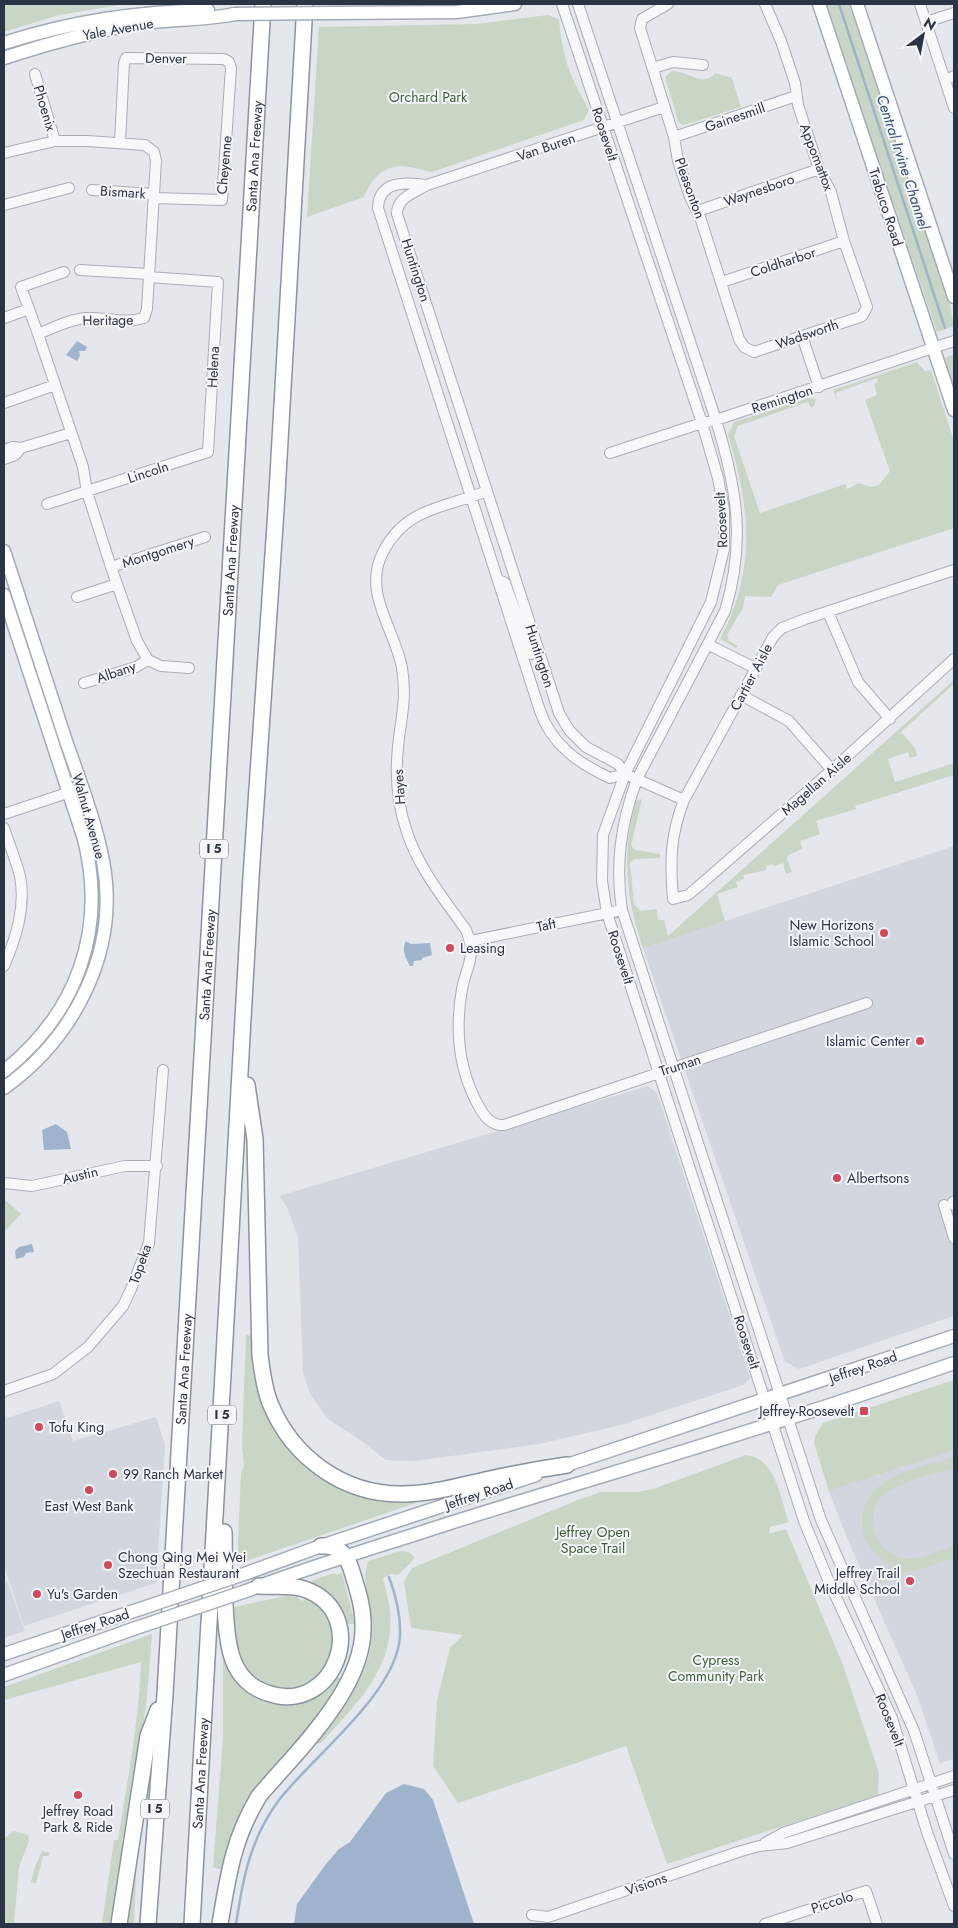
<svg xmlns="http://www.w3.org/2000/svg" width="958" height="1928" font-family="Jost,sans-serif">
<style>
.built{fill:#d2d6de}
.green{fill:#c9d6c5}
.water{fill:#9fb4cc}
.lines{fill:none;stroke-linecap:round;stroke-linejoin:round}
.stream{stroke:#9fb4cc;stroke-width:2.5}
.minor-casing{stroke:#a9aeb7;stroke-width:12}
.major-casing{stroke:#a3abb8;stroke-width:15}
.highway-casing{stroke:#8b94a3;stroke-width:18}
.minor{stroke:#f7f8fa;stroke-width:10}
.major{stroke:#fff;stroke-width:12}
.highway{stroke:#fff;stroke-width:15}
.major-bridge-casing{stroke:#a3abb8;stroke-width:15;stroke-linecap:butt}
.major-bridge{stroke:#fff;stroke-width:12}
.poi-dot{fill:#d1495b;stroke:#f4f6f9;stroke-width:2}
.labels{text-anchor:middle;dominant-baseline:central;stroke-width:4;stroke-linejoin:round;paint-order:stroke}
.shield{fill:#f4f6f9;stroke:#676e7b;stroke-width:1}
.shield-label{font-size:12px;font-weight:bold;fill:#2b3445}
.street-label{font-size:14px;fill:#2b3445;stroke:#f4f6f9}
.park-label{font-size:14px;fill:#3f6138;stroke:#f4f6f9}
.poi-label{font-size:14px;fill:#2b3445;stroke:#f4f6f9;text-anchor:start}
.water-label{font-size:15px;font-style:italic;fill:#34527a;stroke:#f4f6f9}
</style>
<rect width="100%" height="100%" fill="#e4e7ec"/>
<path class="built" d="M954 846V1316L799 1369 785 1362 643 948Z
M648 1086 657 1093 750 1378 743 1385 621 1425 539 1444 415 1461 386 1460 363 1442 329 1420 310 1394 303 1373 298 1237 287 1207 279 1196Z
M59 1401 73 1441 156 1417 165 1445 156 1583 24 1626 4 1565V1419Z
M954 1450V1759L940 1763 917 1695 847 1538 829 1491Z
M7 1581 25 1631 4 1638V1582Z"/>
<path class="green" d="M4 4H126L59 15 4 32Z
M825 4H849L931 244 949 300 954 326 937 332Z
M548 15 559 19C563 60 569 74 589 110L584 120 432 172C424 171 417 168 409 167 386 163 372 177 364 197L307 217 319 27 477 24Z
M672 71C688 71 704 88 715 73L732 78 741 107 684 125 679 123 666 81V76Z
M954 354V398L945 358Z
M917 362 925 371 931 370 954 441V528L778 585 771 597 745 596 743 608 727 635 729 641 738 646 736 648 720 639C757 571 750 506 728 435L734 422 808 398 816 399 814 406 811 408 808 402 738 426 734 436 760 513 845 484 847 489 859 483 871 487 879 485 890 471 865 400 877 395 874 384 878 382 877 378 836 393 837 399 833 390Z
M954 680V684L901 732 915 748 917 756 910 758 908 752 888 759 895 782 954 763V775L855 806 856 809 816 821 820 834 800 841 802 849 788 855 787 859 792 872 786 874 783 863 774 866 773 864 766 866V870L743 875 744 879 736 882 738 887 717 894 725 921 643 948C626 899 621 852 636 801L642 799 631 846 635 850 660 854V858L634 859 630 863 634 904 641 911 657 909 658 920H664L668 936Z
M4 1199 21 1214 4 1232Z
M246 1335 254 1336 256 1373 309 1467 414 1500 416 1503 237 1564 241 1473 244 1466 242 1444Z
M954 1380V1450L829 1491 814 1443 815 1436 823 1423Z
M746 1455C776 1458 780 1498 789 1522L770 1527 769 1534 786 1529 843 1665 879 1773 878 1795 667 1864 626 1746 458 1803 433 1766 437 1700 450 1648 463 1635 411 1628 404 1582 412 1568 578 1500 601 1492H637L653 1489Z
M954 1457V1468C935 1474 897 1482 883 1495 861 1517 876 1555 906 1558 922 1560 940 1551 954 1546V1558L880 1582 877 1572 893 1566C878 1559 865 1546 863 1529 856 1477 918 1469 954 1457Z
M401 1551 409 1552 414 1557 413 1560 398 1575 391 1574 383 1578C385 1589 389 1600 390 1611 395 1669 356 1704 321 1743L313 1744C342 1707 376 1672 372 1622 370 1600 361 1583 368 1561Z
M334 1573 337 1575 342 1573 355 1624H346C339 1606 328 1592 310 1584L313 1580Z
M285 1596 297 1597 302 1601 307 1598C319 1606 328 1616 332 1630 348 1697 228 1726 234 1607Z
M152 1634 147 1697 130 1822C117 1845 123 1844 123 1867 123 1885 116 1906 113 1924H102L114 1840H118C127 1782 139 1722 141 1662L4 1700V1687Z
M223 1658H226C231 1668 235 1680 243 1688 271 1719 314 1702 338 1677L344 1681 238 1823 226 1853 222 1870 213 1867 223 1738Z
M13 1831 28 1835 29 1841 19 1867 14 1924H4L5 1838Z
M42 1851 50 1853 49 1856H43L36 1883 31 1882 35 1867Z
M132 1875 136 1876 134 1924H124Z"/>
<path class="water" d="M77 341 87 347 85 351H79L80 356 77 361 66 355Z
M406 941 411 944 430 943 432 955 422 958V960L414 961 413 966H410C406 958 401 951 406 941Z
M56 1124 67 1132 71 1149 44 1150 42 1130Z
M32 1244 34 1252 26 1253 24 1257 16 1259 15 1251 19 1247Z
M404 1784 424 1789 433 1800 474 1924H294L297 1904 326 1864 339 1849 350 1842 386 1793Z"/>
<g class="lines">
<path class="stream" d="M839 4 945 328
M236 1924C243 1878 250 1839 279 1800 313 1756 397 1693 400 1636 401 1616 396 1596 389 1577"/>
<defs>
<path id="minor" d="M562 4 702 423 718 478 724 510V549L711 602 625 774 603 835 602 881 607 913 804 1521 829 1582 892 1718 927 1832 954 1906
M578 4 716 420C737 489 746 542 725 611L637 779C621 823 615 864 622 910L821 1520 914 1731 954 1854
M668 4 642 19 640 28 674 137 678 161 690 197 700 217 739 339 744 347 754 352 857 318 862 316 867 307 844 241 831 192 819 169 798 105 795 83 781 41 765 4
M920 4 954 108
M926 22 954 13
M653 68 673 62 703 65
M35 74 55 141
M945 80 954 76
M664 107 427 185C414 193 397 197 397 214L559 713 569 730 586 747 618 764 625 774 684 800
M674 137 796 96
M120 143 124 63 126 58 224 59 229 62 231 68 222 200 154 198
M4 153 55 141H87L145 145 154 152 156 161 147 309 144 318C124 324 106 317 86 318 70 319 53 328 38 334L83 467 87 492 111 567 137 641 148 660
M427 185C406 182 379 180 378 208L540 711C552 745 578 763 610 778L625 774
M92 190 154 194
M4 205 69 188
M698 211 819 169
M80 270 149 274
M722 282 844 241
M4 318 29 309
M38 334 21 287 64 272
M802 336 819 387
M4 403 55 385
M4 450 13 447 21 448 71 433
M610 453 702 423 716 420 954 341
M4 459 15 455 21 448
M487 491C445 508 406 507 383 552 362 593 395 629 402 668 407 700 401 717 398 747 395 776 397 802 406 829 417 866 444 899 466 930 477 957 467 964 462 989 455 1029 459 1070 478 1105 484 1116 491 1126 504 1125L867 1003
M47 504 208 452 218 282 149 277
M111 567 205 537
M954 570 805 619 782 628 773 637 684 800C670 836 670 862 673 899L688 895 700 885 832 770 954 659
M501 581 505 583 531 654
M77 597 117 584
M828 612 858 682 890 719
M709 645 755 668
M148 660 161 666 189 668
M84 683 136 667 148 660
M741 695 789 721 832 770
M4 814 82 788
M4 828C9 844 16 860 20 876 26 907 16 938 4 966
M471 941 622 910
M4 1183 32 1186 125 1166H157
M953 1202 954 1205
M944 1205 954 1238
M4 1391 53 1374 88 1347 123 1306 131 1289 149 1243 163 1070
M765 1843 783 1833 954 1776
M532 1915 548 1917 738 1852 759 1846 787 1843 954 1790
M765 1924 866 1891 877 1924"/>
<path id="major" d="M819 4 954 410
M857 4 954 297
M331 13 457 12 515 4
M4 43C73 21 136 12 208 10
M4 58C50 43 96 30 144 23 175 19 205 20 235 14
M4 551C24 613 45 676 65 738 79 779 95 819 103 861 120 950 75 1037 4 1088
M4 595 84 839C107 930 77 1013 4 1071
M558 1468 954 1336
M247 1573 321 1546 536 1475
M246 1591C312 1566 380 1546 447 1524 616 1471 787 1422 954 1363
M4 1654 134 1611
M4 1675 133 1629"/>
<g id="highway">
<path d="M247 1085 255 1139 260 1355C262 1371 264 1388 270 1403 292 1457 343 1495 403 1494 430 1494 458 1486 485 1480 512 1474 540 1469 567 1465"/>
<path d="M224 1532C225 1565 222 1631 233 1660 239 1676 251 1688 267 1693 335 1717 371 1615 307 1590 293 1584 274 1587 259 1586"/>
<path d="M119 1924 148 1736 158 1710"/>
<path id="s1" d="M148 1924 165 1694 263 4"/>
<path id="s2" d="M192 1924 251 877 276 510 305 4"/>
<path d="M220 1924C228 1876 233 1839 259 1796 298 1750 366 1687 363 1624 363 1607 358 1591 353 1575 348 1557 342 1545 321 1546"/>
</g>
</defs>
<use href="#minor" class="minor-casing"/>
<use href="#major" class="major-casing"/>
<use href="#highway" class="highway-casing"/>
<use href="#minor" class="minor"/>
<use href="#major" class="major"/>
<use href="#highway" class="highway"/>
<defs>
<path id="major-bridge" d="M235 14 331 13
M134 1611 247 1573
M133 1629 246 1591"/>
</defs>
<use href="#major-bridge" class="major-bridge-casing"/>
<use href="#major-bridge" class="major-bridge"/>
</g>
<g class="poi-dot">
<circle cx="884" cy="933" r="5"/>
<circle cx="450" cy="948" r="5"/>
<circle cx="920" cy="1041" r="5"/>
<circle cx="837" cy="1178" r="5"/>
<rect x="859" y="1406" width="10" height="10" rx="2.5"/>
<circle cx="39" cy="1427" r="5"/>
<circle cx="113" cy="1474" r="5"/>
<circle cx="89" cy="1490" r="5"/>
<circle cx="108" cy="1565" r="5"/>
<circle cx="910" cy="1581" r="5"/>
<circle cx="37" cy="1594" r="5"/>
<circle cx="78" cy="1795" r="5"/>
</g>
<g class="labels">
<g class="shield">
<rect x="200" y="839.5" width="28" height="19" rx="4"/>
<rect x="208" y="1405.5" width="28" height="19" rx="4"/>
<rect x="141" y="1799.5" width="28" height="19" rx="4"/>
</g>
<g class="shield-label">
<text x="214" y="849">I 5</text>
<text x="222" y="1415">I 5</text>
<text x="155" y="1809">I 5</text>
</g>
<g class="street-label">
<text transform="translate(118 29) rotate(-10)">Yale Avenue</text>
<text transform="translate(166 58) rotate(1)">Denver</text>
<text transform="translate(45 108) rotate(73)">Phoenix</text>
<text transform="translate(735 117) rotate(-19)">Gainesmill</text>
<text transform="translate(605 134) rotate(72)">Roosevelt</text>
<text transform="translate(546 147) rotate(-19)">Van Buren</text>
<text stroke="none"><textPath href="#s1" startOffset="1771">Santa Ana Freeway</textPath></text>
<text transform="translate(817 157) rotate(69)">Appomattox</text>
<text transform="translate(224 165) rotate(-85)">Cheyenne</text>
<text transform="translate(690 188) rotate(70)">Pleasonton</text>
<text transform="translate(759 190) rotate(-19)">Waynesboro</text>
<text transform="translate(123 192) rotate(4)">Bismark</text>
<text transform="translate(886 207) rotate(72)">Trabuco Road</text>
<text transform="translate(783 262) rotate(-18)">Coldharbor</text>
<text transform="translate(416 270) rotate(72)">Huntington</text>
<text transform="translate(108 320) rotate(-1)">Heritage</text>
<text transform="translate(807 334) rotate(-19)">Wadsworth</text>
<text transform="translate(213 367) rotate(-87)">Helena</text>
<text transform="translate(782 399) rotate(-18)">Remington</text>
<text transform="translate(148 472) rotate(-18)">Lincoln</text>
<text transform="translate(721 520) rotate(-93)">Roosevelt</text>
<text transform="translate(158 552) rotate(-18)">Montgomery</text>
<text stroke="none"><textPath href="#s1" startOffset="1366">Santa Ana Freeway</textPath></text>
<text transform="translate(540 656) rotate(72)">Huntington</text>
<text transform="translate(116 672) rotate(-19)">Albany</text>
<text transform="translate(751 677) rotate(-62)">Cartier Aisle</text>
<text transform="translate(816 784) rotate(-41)">Magellan Aisle</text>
<text transform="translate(399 787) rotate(-94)">Hayes</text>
<text transform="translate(89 816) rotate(74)">Walnut Avenue</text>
<text transform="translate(546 925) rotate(-12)">Taft</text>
<text transform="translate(621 957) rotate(72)">Roosevelt</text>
<text stroke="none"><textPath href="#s1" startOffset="961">Santa Ana Freeway</textPath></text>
<text transform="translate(680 1065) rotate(-18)">Truman</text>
<text transform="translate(80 1175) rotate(-13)">Austin</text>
<text transform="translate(140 1264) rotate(-71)">Topeka</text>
<text transform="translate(747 1342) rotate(72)">Roosevelt</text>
<text transform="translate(863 1367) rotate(-19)">Jeffrey Road</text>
<text stroke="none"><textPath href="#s1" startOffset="556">Santa Ana Freeway</textPath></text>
<text transform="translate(479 1494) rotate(-18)">Jeffrey Road</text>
<text transform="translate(95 1624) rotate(-18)">Jeffrey Road</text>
<text transform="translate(890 1720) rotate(68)">Roosevelt</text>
<text stroke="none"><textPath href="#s2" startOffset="151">Santa Ana Freeway</textPath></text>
<text transform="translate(646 1884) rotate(-19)">Visions</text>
<text transform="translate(832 1902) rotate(-18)">Piccolo</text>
</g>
<g class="park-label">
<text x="428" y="97">Orchard Park</text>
<text x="593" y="1532">Jeffrey Open<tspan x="593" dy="16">Space Trail</tspan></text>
<text x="716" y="1660">Cypress<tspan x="716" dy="16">Community Park</tspan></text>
</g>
<g class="poi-label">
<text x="874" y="925" text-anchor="end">New Horizons<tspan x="874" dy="16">Islamic School</tspan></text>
<text x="460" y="948">Leasing</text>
<text x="910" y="1041" text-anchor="end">Islamic Center</text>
<text x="847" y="1178">Albertsons</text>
<text x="854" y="1411" text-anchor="end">Jeffrey-Roosevelt</text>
<text x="49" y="1427">Tofu King</text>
<text x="123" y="1474">99 Ranch Market</text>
<text x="89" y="1506" text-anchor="middle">East West Bank</text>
<text x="118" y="1557">Chong Qing Mei Wei<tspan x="118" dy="16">Szechuan Restaurant</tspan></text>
<text x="900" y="1573" text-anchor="end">Jeffrey Trail<tspan x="900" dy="16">Middle School</tspan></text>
<text x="47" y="1594">Yu's Garden</text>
<text x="78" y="1811" text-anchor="middle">Jeffrey Road<tspan x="78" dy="16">Park &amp; Ride</tspan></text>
</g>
<g class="water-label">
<text transform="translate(903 162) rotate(72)">Central Irvine Channel</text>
</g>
</g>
<rect width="958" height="1928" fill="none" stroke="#2b3445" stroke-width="10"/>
<g transform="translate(923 35) rotate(32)" stroke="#f4f6f9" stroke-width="4" paint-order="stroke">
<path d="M0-4L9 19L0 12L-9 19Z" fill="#2b3445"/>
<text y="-8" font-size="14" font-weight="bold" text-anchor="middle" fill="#2b3445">N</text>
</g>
</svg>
